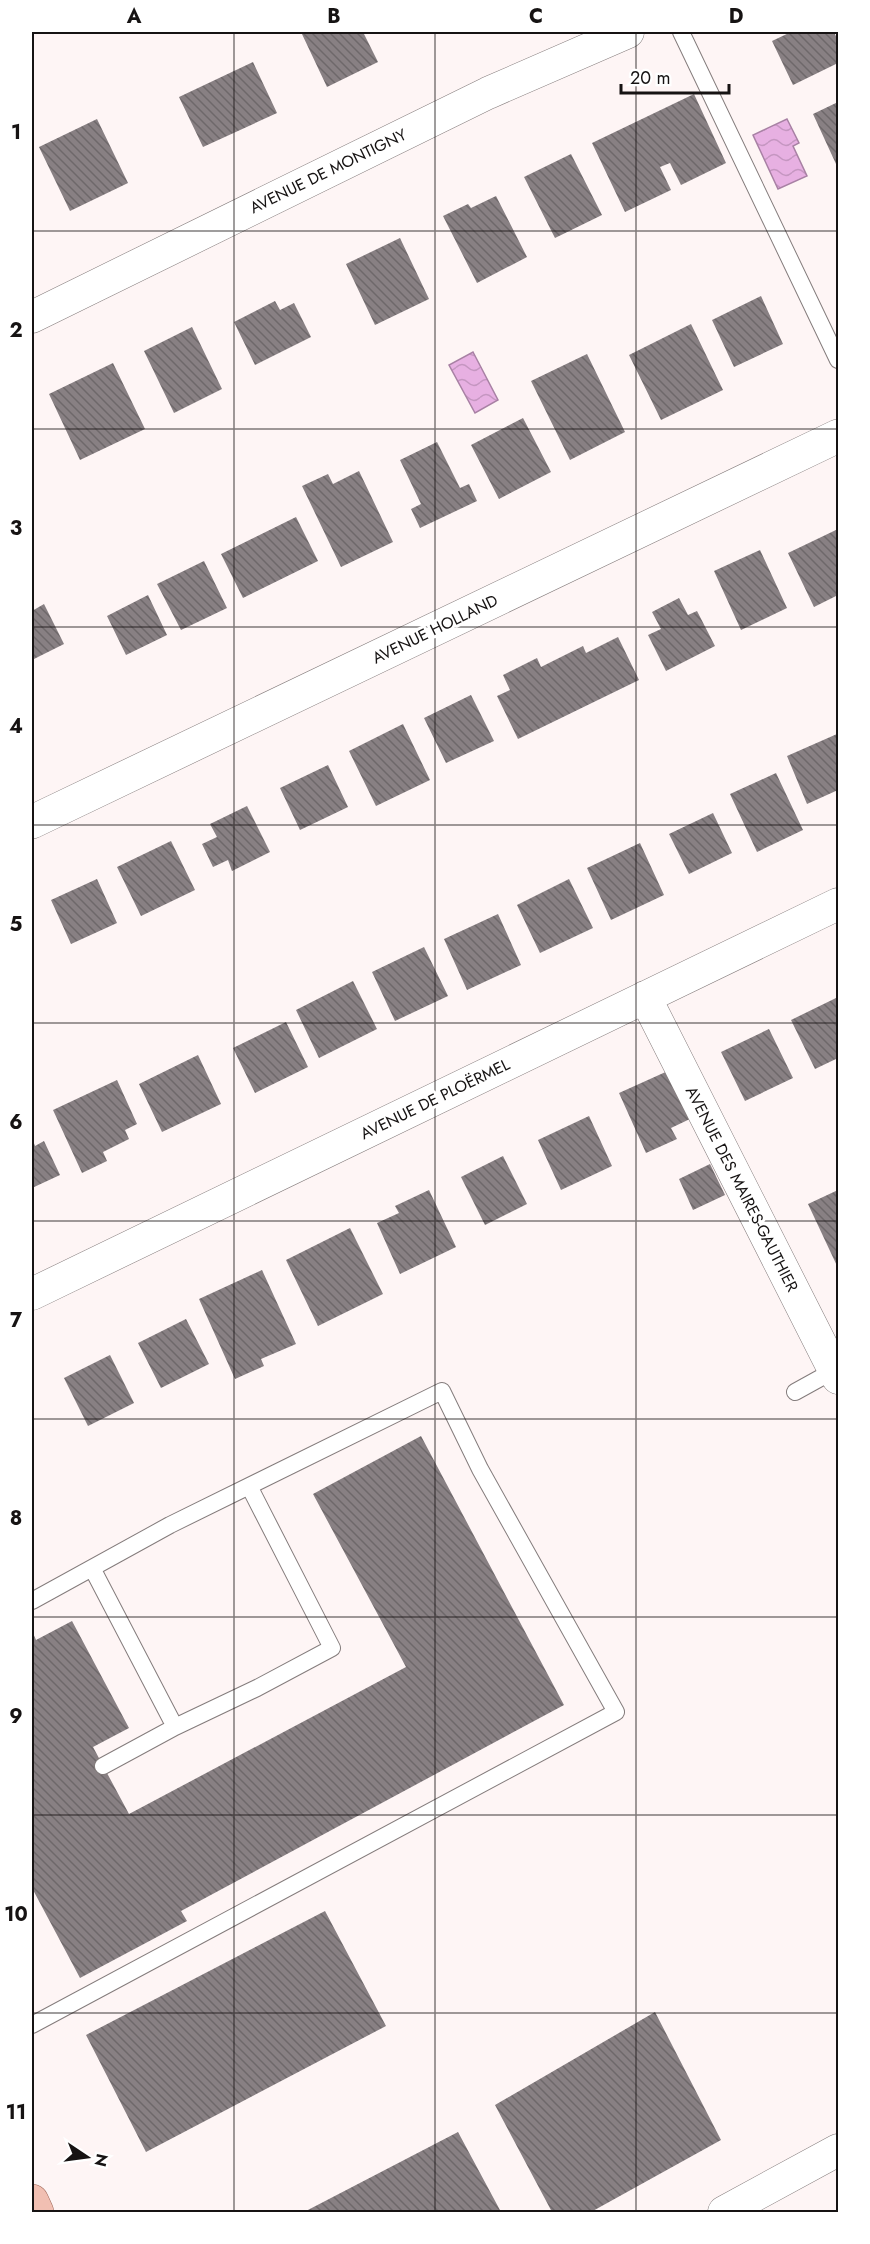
<svg xmlns="http://www.w3.org/2000/svg" width="870" height="2244" font-family="Jost,sans-serif">
<style>
.water{fill:url(#water-waves);stroke:#a881a4;stroke-width:1.5}
.building{fill:url(#building-back-hatch)}
.lines{fill:none;stroke-linecap:round;stroke-linejoin:round}
.lane-casing{stroke:#847c7c;stroke-width:18}
.street-casing{stroke:#847c7c;stroke-width:33}
.secondary-casing{stroke:#847c7c;stroke-width:34}
.primary-casing{stroke:#9e6859;stroke-width:34}
.lane{stroke:#fff;stroke-width:16}
.street{stroke:#fff;stroke-width:32}
.secondary{stroke:#fff;stroke-width:33}
.primary{stroke:#f1bfb2;stroke-width:33}
.grid{fill:none;stroke:#161313;stroke-width:1.5;stroke-opacity:0.55}
.labels{text-anchor:middle;dominant-baseline:central;stroke-width:6;stroke-linejoin:round;paint-order:stroke}
.street-label{font-size:16px;fill:#161313;stroke:#fff}
.neatline{fill:none;stroke:#161313;stroke-width:2}
.grid-label{font-size:20px;text-anchor:middle;font-weight:bold;fill:#161313}
</style>
<defs>
<pattern id="water-waves" width="16" height="10" patternUnits="userSpaceOnUse" patternTransform="scale(1.5)"><rect width="16" height="10" fill="#e7b0e2"/><path d="M0 5q4-4 8 0t8 0" fill="none" stroke="#c596c1"/></pattern>
<pattern id="building-back-hatch" width="6" height="6" patternUnits="userSpaceOnUse" patternTransform="scale(1.5)"><rect width="6" height="6" fill="#888083"/><path d="M-1 5l2 2M0 0l6 6M5-1l2 2" fill="none" stroke="#6e686a"/></pattern>
</defs>
<rect width="100%" height="100%" fill="#fef5f5"/>
<path class="water" d="M787 119 799 143 793 146 807 176 778 189 753 135Z
M473 352 498 400 475 413 449 365Z"/>
<path class="building" d="M301 32H363L378 62 327 87Z
M791 32H834L838 41V63L793 85 772 41Z
M253 62 277 113 203 147 179 97Z
M694 94 726 163 681 185 670 163 660 167 671 190 625 212 592 143Z
M838 102V163L836 164 813 114Z
M97 119 128 183 70 211 39 147Z
M571 154 602 215 555 238 524 177Z
M496 196 527 257 477 283 443 216 468 204 471 208Z
M400 238 429 299 375 325 346 264Z
M761 296 783 344 734 367 712 320Z
M275 301 280 310 294 303 311 337 255 365 234 322Z
M691 324 723 390 661 420 629 355Z
M192 327 222 389 174 413 144 351Z
M587 354 625 432 570 460 531 381Z
M113 363 145 429 80 460 49 394Z
M523 418 551 472 499 499 471 445Z
M437 442 460 488 469 484 477 501 420 528 411 509 421 504 400 460Z
M359 471 393 542 341 567 302 486 328 474 333 484Z
M296 517 318 561 243 598 221 554Z
M838 529V595L814 607 788 553Z
M760 550 787 608 741 630 714 571Z
M204 561 227 608 181 630 157 584Z
M148 595 167 635 126 655 107 616Z
M679 598 688 615 697 611 715 646 666 671 648 635 661 629 652 612Z
M44 604 64 644 32 660V611Z
M618 637 639 680 518 739 497 696 510 690 503 675 537 658 541 667 583 646 586 653Z
M471 695 494 741 446 763 424 718Z
M403 724 430 780 376 806 349 751Z
M837 734 838 790 807 804 787 756Z
M328 765 348 807 300 830 280 788Z
M776 773 803 830 757 852 730 794Z
M247 806 270 852 232 871 228 860 213 867 202 844 217 837 210 824Z
M713 813 732 853 689 874 669 834Z
M171 841 195 890 141 916 117 867Z
M640 843 664 895 611 920 587 868Z
M97 879 117 923 71 944 51 900Z
M569 879 593 928 540 953 517 905Z
M498 914 521 965 467 990 444 939Z
M424 947 448 996 395 1021 372 972Z
M353 981 377 1029 319 1058 296 1010Z
M836 998 838 1004V1058L815 1069 791 1020Z
M286 1022 308 1067 255 1093 233 1048Z
M769 1029 793 1078 745 1101 721 1052Z
M198 1055 221 1104 162 1132 139 1084Z
M670 1070 692 1118 671 1128 677 1139 646 1153 619 1093Z
M117 1080 137 1124 125 1130 129 1139 103 1152 107 1161 82 1173 53 1110Z
M589 1116 612 1166 561 1190 538 1140Z
M32 1138 35 1146 44 1141 60 1175 32 1188Z
M503 1156 527 1204 485 1225 461 1177Z
M710 1164 725 1195 693 1210 679 1179Z
M429 1190 456 1247 400 1274 377 1223 399 1213 395 1206Z
M838 1190V1268L808 1204Z
M350 1228 383 1294 318 1326 286 1260Z
M262 1270 296 1344 261 1359 264 1366 235 1379 199 1299Z
M186 1319 209 1364 161 1388 138 1343Z
M110 1355 134 1403 88 1426 64 1378Z
M421 1436 564 1705 181 1911 187 1921 80 1978 32 1888V1631L36 1640 72 1621 129 1728 93 1747 129 1814 406 1667 313 1494Z
M325 1911 386 2026 146 2152 86 2035Z
M655 2012 721 2140 591 2212H552L495 2105Z
M458 2132 501 2212H304Z"/>
<g class="lines">
<defs>
<path id="lane" d="M681 32 838 360
M795 1392 833 1371
M92 1568 175 1727 257 1688 332 1648 249 1486
M32 1601 170 1525 442 1391 480 1469 616 1712 32 2025
M103 1766 175 1727"/>
<path id="street" d="M32 317 488 93 628 32
M645 997 838 1378
M32 1294 838 904
M724 2212 838 2150"/>
<path id="secondary" d="M32 822 838 436"/>
<path id="primary" d="M32 2201 37 2212"/>
</defs>
<use href="#lane" class="lane-casing"/>
<use href="#street" class="street-casing"/>
<use href="#secondary" class="secondary-casing"/>
<use href="#primary" class="primary-casing"/>
<use href="#lane" class="lane"/>
<use href="#street" class="street"/>
<use href="#secondary" class="secondary"/>
<use href="#primary" class="primary"/>
</g>
<path class="grid" d="M234 32V2212M435 32V2212M636 32V2212M32 231H838M32 429H838M32 627H838M32 825H838M32 1023H838M32 1221H838M32 1419H838M32 1617H838M32 1815H838M32 2013H838"/>
<g class="labels">
<g class="street-label">
<text transform="translate(328 171) rotate(-26)">AVENUE DE MONTIGNY</text>
<text transform="translate(435 629) rotate(-26)">AVENUE HOLLAND</text>
<text transform="translate(435 1099) rotate(-26)">AVENUE DE PLOËRMEL</text>
<text transform="translate(742 1189) rotate(63)">AVENUE DES MAIRES-GAUTHIER</text>
</g>
</g>
<rect width="870" height="2244" fill="none" stroke="#ffffff" stroke-width="66"/>
<g transform="translate(87 2157) rotate(103)" stroke="#ffffff" stroke-width="4.5" paint-order="stroke">
<path d="M0-4.5L10 22L0 15L-10 22Z" fill="#161313"/>
<text y="-9" font-size="16" font-weight="bold" text-anchor="middle" fill="#161313">N</text>
</g>
<path d="M621 84v9h108v-9" fill="none" stroke="#161313" stroke-width="3"/>
<text x="630" y="84" font-size="18" fill="#161313" stroke="#ffffff" stroke-width="4.5" paint-order="stroke">20 m</text>
<rect x="33" y="33" width="804" height="2178" class="neatline"/>
<g class="grid-label">
<text x="134" y="23">A</text>
<text x="334" y="23">B</text>
<text x="536" y="23">C</text>
<text x="736" y="23">D</text>
<text x="16" y="139">1</text>
<text x="16" y="337">2</text>
<text x="16" y="535">3</text>
<text x="16" y="733">4</text>
<text x="16" y="931">5</text>
<text x="16" y="1129">6</text>
<text x="16" y="1327">7</text>
<text x="16" y="1525">8</text>
<text x="16" y="1723">9</text>
<text x="16" y="1921">10</text>
<text x="16" y="2119">11</text>
</g>
</svg>
